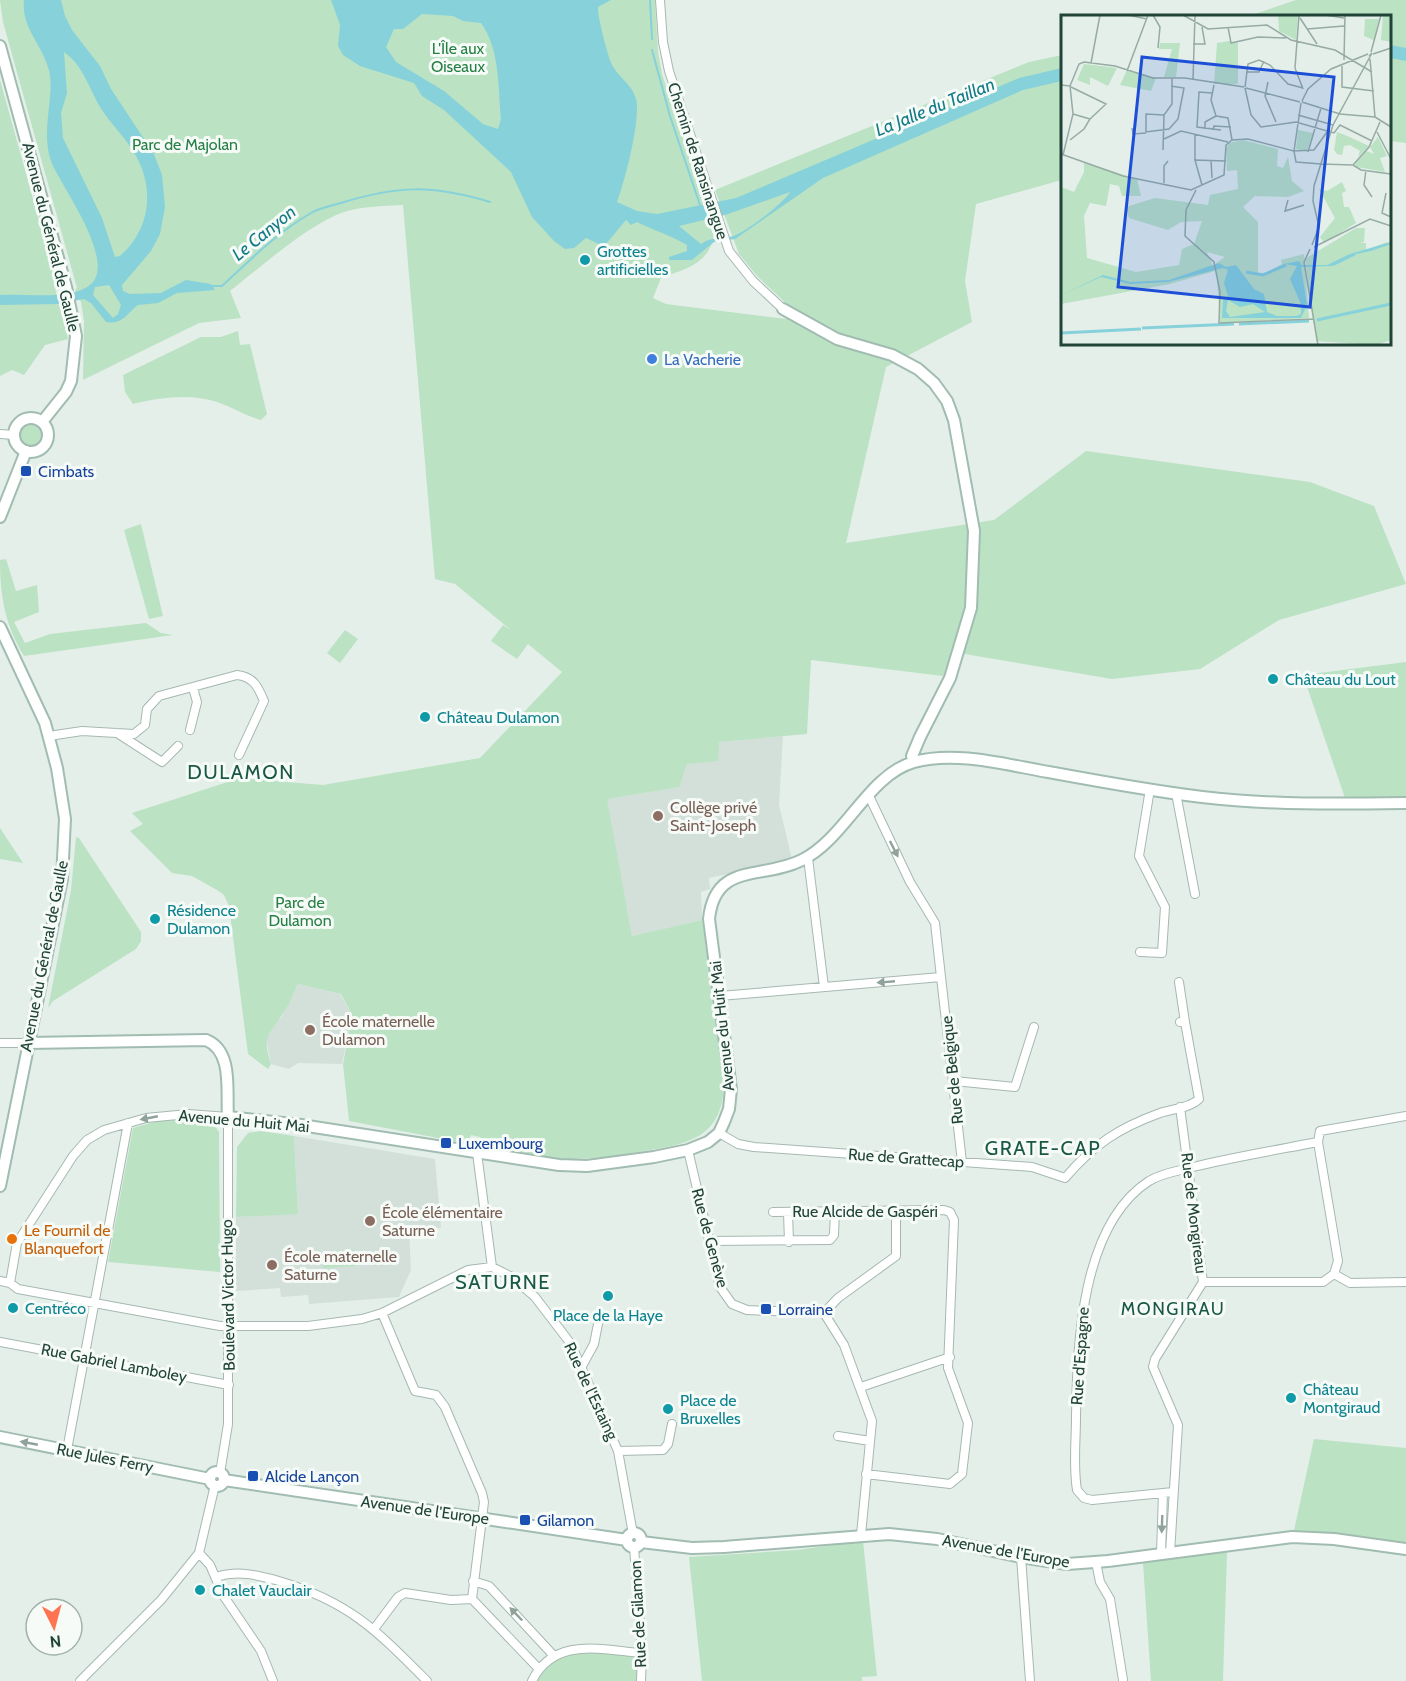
<svg xmlns="http://www.w3.org/2000/svg" width="1406" height="1681" font-family="Cabin,sans-serif">
<style>
.built{fill:#d2e0d9}
.green{fill:#bbe2c3}
.water{fill:#87d1da;fill-rule:evenodd}
.lines{fill:none;stroke-linecap:round;stroke-linejoin:round}
.stream{stroke:#87d1da;stroke-width:2}
.street-casing{stroke:#a6b8b1;stroke-width:10}
.secondary-casing{stroke:#a1bcb1;stroke-width:14}
.street{stroke:#fff;stroke-width:8}
.secondary{stroke:#fff;stroke-width:10}
.oneway{fill:#90a29c}
.culture-dot{fill:#0f9aa8;stroke:#f6fbf8;stroke-width:2}
.shop-dot{fill:#3f7fe0;stroke:#f6fbf8;stroke-width:2}
.transit-dot{fill:#1a4fb4;stroke:#f6fbf8;stroke-width:2}
.education-dot{fill:#8d6e63;stroke:#f6fbf8;stroke-width:2}
.food-dot{fill:#e8710a;stroke:#f6fbf8;stroke-width:2}
.labels{text-anchor:middle;dominant-baseline:central;stroke-width:6;stroke-linejoin:round;paint-order:stroke}
.park-label{font-size:16px;fill:#267f44;stroke:#f6fbf8}
.street-label{font-size:16px;fill:#214438;stroke:#f6fbf8}
.culture-label{font-size:16px;fill:#0d838f;stroke:#f6fbf8;text-anchor:start}
.shop-label{font-size:16px;fill:#366cbe;stroke:#f6fbf8;text-anchor:start}
.transit-label{font-size:16px;fill:#164399;stroke:#f6fbf8;text-anchor:start}
.education-label{font-size:16px;fill:#785e54;stroke:#f6fbf8;text-anchor:start}
.food-label{font-size:16px;fill:#c56008;stroke:#f6fbf8;text-anchor:start}
.water-label{font-size:18px;font-style:italic;fill:#137a87;stroke:#f6fbf8}
.neighbourhood-label{font-size:18px;letter-spacing:1.5px;fill:#1a5846;stroke:#f6fbf8}
.quarter-label{font-size:20px;letter-spacing:1.5px;fill:#1a5846;stroke:#f6fbf8}
.inset-river{fill:none;stroke:#87d1da;stroke-width:3}
.inset-road{fill:none;stroke:#96aba3;stroke-width:1.5}
.view{fill:#1d4ed8;fill-opacity:0.15;stroke:#1d4ed8;stroke-width:3}
.inset-edge{fill:none;stroke:#214438;stroke-width:3}
</style>
<rect width="100%" height="100%" fill="#e4efea"/>
<path class="built" d="M783 736 779 805 792 859 709 878 710 889 701 892 702 920 632 936 606 799 678 787 687 764 719 742Z
M298 984 340 994 352 1015 342 1064 298 1063 289 1069 271 1064 266 1038 273 1025 282 1017Z
M294 1136 435 1159 441 1228 409 1230 411 1270 399 1297 309 1304 308 1295 281 1297 280 1288 236 1291V1217L298 1213Z"/>
<path class="green" d="M0 0H655L658 52 662 74 714 233C711 263 686 269 661 278L653 298 666 304 787 319 789 306 757 276 739 254 715 190 1029 62 1062 55V180L976 204 965 281 972 322 886 367 846 543 994 520 1086 451 1310 482 1374 506 1406 584 1279 620 1200 669 1112 679 953 652 943 676 811 660 807 734 719 742 718 761 687 764 679 787 607 799 632 936 702 920 724 1078C725 1135 693 1144 644 1151 620 1155 596 1159 571 1159 543 1158 513 1149 485 1144L480 1137 471 1135 469 1141 464 1143 349 1121 343 1064 352 1015 341 994 298 984C293 994 289 1006 282 1015 268 1037 262 1035 271 1064L268 1069 248 1054 229 906 224 895 217 890 192 876 172 873 130 831 143 824 132 813 240 778 323 785 480 758 562 672 528 644 517 659 491 641 503 625 511 630 455 584 435 579 403 205C384 206 363 206 344 212 307 225 261 267 230 291L241 318 199 323 83 380 84 321 81 302 75 290 77 288 3 22Z
M1296 0H1406V143L1390 141V16H1249Z
M0 80 55 278C54 300 65 318 68 339L45 345 24 375 12 370 0 376Z
M238 331 240 345 250 344 267 414 261 420C246 416 232 407 217 402 190 393 159 398 133 404L125 392 123 375 201 337H221Z
M19 435a12 12 0 1 1 24 0a12 12 0 1 1-24 0Z
M141 524 163 616 149 619 124 530Z
M6 559 16 591 37 585 39 612 14 622 25 643 50 634 146 623 161 633 173 635 24 656C5 625 0 596 0 560Z
M345 630 358 639 340 663 327 653Z
M1406 662V797L1345 798 1303 675Z
M0 828 23 863 0 859Z
M76 837 79 838 141 932V941L136 949 53 1001 48 1008 71 890Z
M164 1119 211 1120 219 1132 220 1272 108 1262 133 1128Z
M261 1131 294 1136 298 1214 236 1217 237 1147 248 1133Z
M355 1250 356 1266 323 1268 322 1252Z
M1314 1439 1406 1448V1556L1321 1544H1291Z
M863 1541 877 1676 862 1677V1681H702L689 1557 797 1550Z
M1227 1552 1223 1681H1151L1143 1563Z
M595 1650 635 1655 639 1660V1681H536C549 1657 569 1653 595 1650Z"/>
<path class="water" d="M24 0H61L65 16 72 30 100 66 111 89 154 154 162 175 165 207 160 234 151 251 122 285 123 291 130 294 161 293 186 280 211 284 215 290 177 293 158 303 138 305C127 313 123 325 106 322L91 303 84 299 57 304 0 305V295C24 293 76 302 93 282 113 258 64 189 53 166 38 133 57 94 48 67 41 43 21 27 24 0ZM64 52C85 67 89 90 102 110 111 124 124 136 133 151 155 185 152 228 120 256L115 257 102 218 63 138 61 113 67 93ZM109 285 121 305 118 314 113 318 93 295 95 287Z
M331 0H611L598 7C597 15 608 57 612 65 619 78 632 84 636 99 641 119 625 181 617 202L637 211 657 214 736 198 1019 78 1062 68V81L1023 90 823 178 735 239 714 242 692 260H669V257L687 251V245C670 235 653 230 637 222L631 225 626 220 606 244 601 245 586 238 574 248 565 249 554 241 532 217 511 172 444 110 422 96 414 83 360 66 343 55 338 46 340 25ZM422 14 453 16 463 21 481 23C500 49 498 87 501 119L498 129 483 124 444 91 396 62 386 47 394 29H403ZM790 192C784 203 745 233 733 236 721 240 712 236 701 244L679 226 725 215Z
M1390 45 1406 48V61L1390 58Z"/>
<g class="lines">
<path class="stream" d="M650 0 652 39
M652 50 670 116 701 208
M212 286H222C250 260 278 232 311 213 319 208 331 206 341 203 398 185 433 185 490 202"/>
<defs>
<path id="street" d="M660 0 663 42 669 71 729 251 753 281 783 309
M0 434 14 435
M190 730 197 702 193 688
M117 733 162 762 178 746
M49 736 82 731 134 734 145 725 147 709 159 696 237 675C254 677 258 687 264 701L239 755
M1176 793 1195 894
M808 858 824 987
M1140 952 1162 953 1165 907 1139 856 1150 789
M941 977 962 1162
M1179 982 1185 1022
M720 996 941 977 935 923 910 882 869 796
M0 1043H28
M954 1081 1015 1087 1034 1027
M719 1133 738 1144 754 1147 1032 1167 1065 1178C1094 1144 1119 1128 1160 1113 1172 1109 1190 1108 1199 1099L1185 1022H1180
M1318 1142 1320 1131 1406 1116
M688 1150 720 1287 732 1304 747 1310 824 1313
M477 1153 492 1267
M773 1212 944 1210 950 1212 954 1220 948 1368 968 1423 962 1474 950 1484 866 1474
M788 1212 789 1242
M709 1241 830 1240 834 1235 835 1211
M1334 1274 1350 1283 1406 1282
M0 1281 10 1283 18 1289 220 1326H308L362 1319 382 1313 468 1270 492 1267 512 1277 535 1297 571 1344 618 1451 633 1534
M10 1283 17 1243 73 1156 87 1140 104 1130 146 1118 188 1114 228 1117V1424L220 1473
M382 1313 415 1391 436 1395 445 1407 482 1493 484 1502 472 1599 539 1669
M824 1313 844 1345 872 1421 861 1535
M824 1313 838 1298 896 1256V1210
M0 1342 229 1385
M582 1366 594 1344 600 1314
M861 1387 950 1357
M838 1436 870 1441
M67 1450 128 1123
M618 1451 663 1450 668 1444 672 1424
M1173 1492 1092 1500 1084 1498 1077 1490C1073 1466 1076 1441 1076 1417 1077 1345 1081 1225 1149 1181 1162 1173 1178 1171 1193 1167 1234 1157 1276 1150 1318 1142L1338 1261 1334 1274 1323 1282H1203
M634 1547 642 1653 641 1681
M199 1553 210 1565 223 1595 261 1651 273 1681
M1170 1553 1178 1425 1153 1367 1155 1359 1203 1282 1180 1107
M1161 1554 1163 1493
M1021 1557 1030 1681
M1096 1562 1100 1582 1110 1599 1123 1680
M216 1577C238 1570 257 1575 279 1581 350 1602 377 1631 427 1681
M473 1581 489 1586 554 1656
M374 1629 398 1597 405 1593 451 1600 472 1599
M80 1681 161 1600 199 1553 215 1485
M532 1681C554 1636 602 1650 642 1653"/>
<path id="secondary" d="M0 46 66 287 76 336 71 381 66 392 42 422
M783 309 837 339 892 355 918 369 934 383 947 401 954 420 974 531 971 608 950 678 920 737 912 756 914 762
M14 435a17 17 0 1 1 34 0a17 17 0 1 1-34 0Z
M0 517 26 451
M0 627 45 723 57 768 65 819 62 879 0 1186
M28 1043 206 1040C234 1051 226 1093 228 1117L301 1125 559 1165 587 1166 654 1157 688 1150 708 1142 719 1133 724 1122 729 1109 731 1089 709 919C715 861 763 880 802 860 845 839 868 775 914 762 958 750 1010 766 1054 773 1103 782 1152 791 1202 797 1270 805 1338 804 1406 803
M0 1437 210 1479
M210 1479a7 7 0 1 1 14 0a7 7 0 1 1-14 0Z
M224 1480 627 1540
M627 1540a7 7 0 1 1 14 0a7 7 0 1 1-14 0Z
M641 1542 692 1548 724 1547 889 1534 937 1539 1021 1557 1067 1564 1108 1561 1292 1537 1334 1539 1406 1549"/>
</defs>
<use href="#street" class="street-casing"/>
<use href="#secondary" class="secondary-casing"/>
<use href="#street" class="street"/>
<use href="#secondary" class="secondary"/>
</g>
<defs><path id="oneway-solid" d="M-6-.8H1V-3.2L6.5 0L1 3.2V.8H-6Z" transform="scale(1.5)"/></defs>
<g class="oneway">
<use href="#oneway-solid" transform="translate(894 849) rotate(63)"/>
<use href="#oneway-solid" transform="translate(886 982) rotate(175)"/>
<use href="#oneway-solid" transform="translate(149 1118) rotate(169)"/>
<use href="#oneway-solid" transform="translate(29 1443) rotate(-169)"/>
<use href="#oneway-solid" transform="translate(1162 1524) rotate(92)"/>
<use href="#oneway-solid" transform="translate(516 1614) rotate(-134)"/>
</g>
<g class="culture-dot">
<circle cx="585" cy="260" r="6"/>
<circle cx="1273" cy="679" r="6"/>
<circle cx="425" cy="717" r="6"/>
<circle cx="155" cy="919" r="6"/>
<circle cx="608" cy="1296" r="6"/>
<circle cx="13" cy="1308" r="6"/>
<circle cx="1291" cy="1398" r="6"/>
<circle cx="668" cy="1409" r="6"/>
<circle cx="200" cy="1590" r="6"/>
</g>
<circle class="shop-dot" cx="652" cy="359" r="6"/>
<g class="transit-dot">
<rect x="20" y="465" width="12" height="12" rx="3"/>
<rect x="440" y="1137" width="12" height="12" rx="3"/>
<rect x="760" y="1303" width="12" height="12" rx="3"/>
<rect x="247" y="1470" width="12" height="12" rx="3"/>
<rect x="519" y="1514" width="12" height="12" rx="3"/>
</g>
<g class="education-dot">
<circle cx="658" cy="816" r="6"/>
<circle cx="310" cy="1030" r="6"/>
<circle cx="370" cy="1221" r="6"/>
<circle cx="272" cy="1265" r="6"/>
</g>
<circle class="food-dot" cx="12" cy="1239" r="6"/>
<g class="labels">
<g class="park-label">
<text x="458" y="48">L'Île aux<tspan x="458" dy="18">Oiseaux</tspan></text>
<text x="185" y="144">Parc de Majolan</text>
<text x="300" y="902">Parc de<tspan x="300" dy="18">Dulamon</tspan></text>
</g>
<g class="street-label">
<text transform="translate(698 161) rotate(72)">Chemin de Ransinangue</text>
<text transform="translate(51 237) rotate(76)">Avenue du Général de Gaulle</text>
<text transform="translate(44 956) rotate(-79)">Avenue du Général de Gaulle</text>
<text transform="translate(722 1026) rotate(-96)">Avenue du Huit Mai</text>
<text transform="translate(952 1070) rotate(-96)">Rue de Belgique</text>
<text transform="translate(244 1121) rotate(5)">Avenue du Huit Mai</text>
<text transform="translate(906 1158) rotate(4)">Rue de Grattecap</text>
<text x="865" y="1211">Rue Alcide de Gaspéri</text>
<text transform="translate(1194 1213) rotate(83)">Rue de Mongireau</text>
<text transform="translate(710 1238) rotate(75)">Rue de Genève</text>
<text transform="translate(228 1295) rotate(-91)">Boulevard Victor Hugo</text>
<text transform="translate(1080 1356) rotate(-86)">Rue d'Espagne</text>
<text transform="translate(114 1363) rotate(11)">Rue Gabriel Lamboley</text>
<text transform="translate(591 1391) rotate(65)">Rue de l'Estaing</text>
<text transform="translate(105 1458) rotate(11)">Rue Jules Ferry</text>
<text transform="translate(425 1510) rotate(8)">Avenue de l'Europe</text>
<text transform="translate(1006 1551) rotate(10)">Avenue de l'Europe</text>
<text transform="translate(638 1614) rotate(-93)">Rue de Gilamon</text>
</g>
<g class="culture-label">
<text x="597" y="251">Grottes<tspan x="597" dy="18">artificielles</tspan></text>
<text x="1285" y="679">Château du Lout</text>
<text x="437" y="717">Château Dulamon</text>
<text x="167" y="910">Résidence<tspan x="167" dy="18">Dulamon</tspan></text>
<text x="25" y="1308">Centréco</text>
<text x="608" y="1315" text-anchor="middle">Place de la Haye</text>
<text x="1303" y="1389">Château<tspan x="1303" dy="18">Montgiraud</tspan></text>
<text x="680" y="1400">Place de<tspan x="680" dy="18">Bruxelles</tspan></text>
<text x="212" y="1590">Chalet Vauclair</text>
</g>
<g class="shop-label">
<text x="664" y="359">La Vacherie</text>
</g>
<g class="transit-label">
<text x="38" y="471">Cimbats</text>
<text x="458" y="1143">Luxembourg</text>
<text x="778" y="1309">Lorraine</text>
<text x="265" y="1476">Alcide Lançon</text>
<text x="537" y="1520">Gilamon</text>
</g>
<g class="education-label">
<text x="670" y="807">Collège privé<tspan x="670" dy="18">Saint-Joseph</tspan></text>
<text x="322" y="1021">École maternelle<tspan x="322" dy="18">Dulamon</tspan></text>
<text x="382" y="1212">École élémentaire<tspan x="382" dy="18">Saturne</tspan></text>
<text x="284" y="1256">École maternelle<tspan x="284" dy="18">Saturne</tspan></text>
</g>
<g class="food-label">
<text x="24" y="1230">Le Fournil de<tspan x="24" dy="18">Blanquefort</tspan></text>
</g>
<g class="water-label">
<text transform="translate(935 107) rotate(-22)">La Jalle du Taillan</text>
<text transform="translate(264 233) rotate(-39)">Le Canyon</text>
</g>
<g class="neighbourhood-label">
<text x="1173" y="1309">MONGIRAU</text>
</g>
<g class="quarter-label">
<text x="241" y="772">DULAMON</text>
<text x="1043" y="1148">GRATE-CAP</text>
<text x="503" y="1282">SATURNE</text>
</g>
</g>
<g transform="translate(1061 15)">
<rect width="330" height="330" fill="#e4efea"/>
<path d="M217 0H237L235 25 218 16ZM322 0H330V27L320 25ZM304 4H318L313 25 303 21ZM168 26 177 28V69H153L156 28ZM99 28H119L115 62H103L111 34H98ZM23 49 56 53 47 71 29 62V70L16 65ZM66 55 95 63 90 76 59 70ZM237 115 252 118 246 136 235 134ZM276 117 284 120 308 131 297 142 299 136 289 130 283 131 281 140 276 139 273 135ZM317 122 326 141 319 143 324 157 296 152 294 149 305 136 313 139 309 132ZM182 125 217 134 216 151 222 153 227 142 231 166 243 176 227 182 194 181 182 192 197 207V258H205L221 249 220 245 243 239 248 303 159 308 155 248 164 242 146 237 154 256 109 269 0 289V172L13 177 23 157V147L76 164 80 181H61L58 171 49 169 45 191 29 188 23 201 26 243 75 257 118 250 121 234 133 229 141 206 120 207 107 215 68 203 65 192 94 183 147 190 149 180 177 174 176 155 166 156 165 134 168 128ZM281 167 285 176 281 178 283 192H288L295 208 263 228 259 222 274 203 258 174 266 176ZM295 213H304L303 227 299 228H305V235L326 227 330 231V325L315 330 255 326 244 244Z" fill="#bbe2c3"/>
<path d="M330 227V229L310 236 290 240 280 247 270 251 240 252 246 290 240 303H161L162 285 167 281 163 268 167 255 162 253 107 267 69 269 40 262 0 280 42 260 69 267 108 265 161 247 158 248 165 252 175 250 193 274 203 279 206 297 216 301H236L240 299V289L229 264 236 251 223 249 238 246 241 250H266L289 239ZM167 285 179 292 192 289 204 297 169 302 165 296Z" fill="#87d1da" fill-rule="evenodd"/>
<path class="inset-river" d="M271 250 294 239M185 257 202 260 225 250M256 305 330 289M178 309 248 306M81 313 173 309M0 318 80 314"/>
<path class="inset-road" d="M67 0 86 4M92 0 99 12 97 33M122 0 147 14 206 10 230 25 274 35 311 57M238 0 234 53 242 74M264 0 283 3M239 3 256 29M167 12 170 28 197 22 225 23M246 14 283 11M132 29H144L141 12M310 37 320 0M312 39 330 33M309 44 314 102M283 45 284 0M30 48 39 0M281 49V72L313 76M66 56 87 0M185 57H198L203 46M132 65 134 0M207 67 204 81 215 107M0 70 9 71 18 49 23 47 54 51 92 63H124L183 72M153 70 150 85 155 101M10 72 45 89 29 104M184 72 187 49 198 45 209 50 227 69 242 73M184 73 190 100 200 112 235 107 273 118 279 110 311 126M185 73 239 87M151 78 138 77 136 112 160 115M241 86 247 74 270 54 307 39M241 87 279 99 314 102M240 88 233 136 253 135 266 117M103 100 85 99V117L108 114 117 104 123 73 110 71M237 100 272 110M155 101 167 103 171 125M314 102 330 112M71 113 72 119 85 118M144 114V107L155 101M152 115 153 111 170 112M316 117 330 144M134 119V145M103 124 120 116 167 127M9 125 23 114 29 104 12 99M102 135 103 100 111 89V63M247 137 260 93M0 139 62 161 130 175 163 160 165 130 171 125 187 124 233 136 235 147 260 149M2 140 12 99 9 71M150 145 151 163M260 149 292 150 308 132 319 107M292 150 300 155 330 159M305 155 303 170 311 182M103 168V151L107 146M141 170 134 145 165 146M135 175 125 195 124 221 153 247 159 277 158 308 253 304M325 178 321 198 330 202M227 185 224 196 243 190M251 230 258 212 252 186 253 171 272 110 311 38 308 41M253 232 309 204 330 211M249 234 243 247 257 330"/>
<path class="view" d="M81 42 273 62 249 292 57 272Z"/>
<rect width="330" height="330" class="inset-edge"/>
</g>
<g transform="translate(54 1627) rotate(174)"><circle r="28" fill="#f6fbf8" stroke="#a1b2ab" stroke-width="1.5"/>
<path d="M0-4.5L10 22L0 15L-10 22Z" fill="#ff7352"/>
<text y="-9" font-size="16" font-weight="bold" text-anchor="middle" fill="#214438">N</text>
</g>
</svg>
